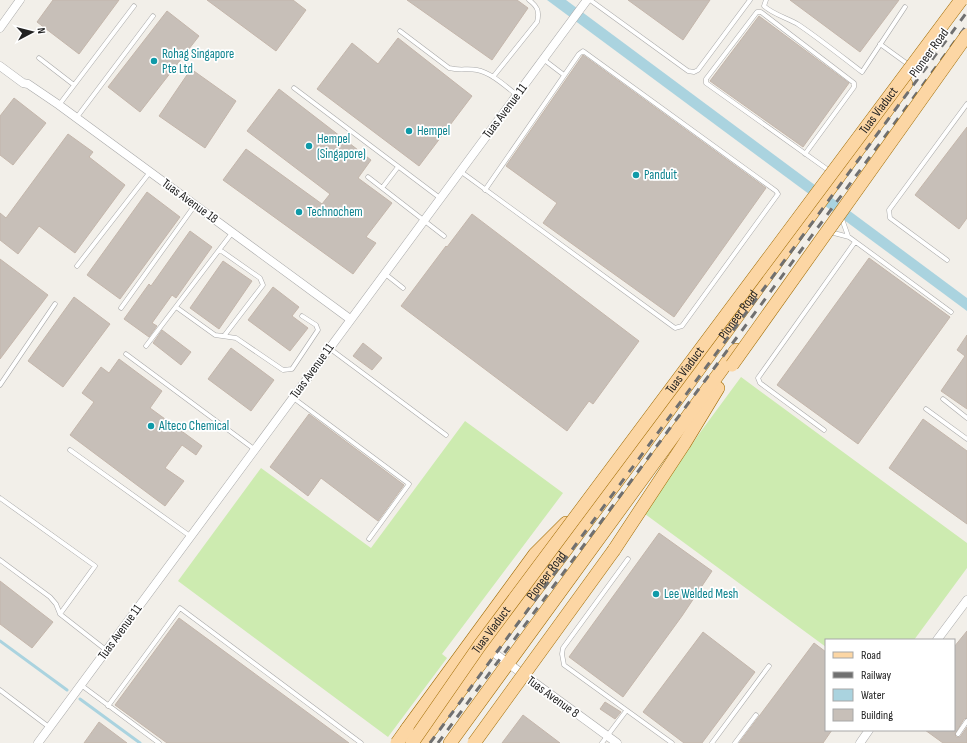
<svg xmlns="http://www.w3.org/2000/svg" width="967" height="743" font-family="'Sofia Sans Condensed',sans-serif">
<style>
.grass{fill:#cdebb0}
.water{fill:#aad3df}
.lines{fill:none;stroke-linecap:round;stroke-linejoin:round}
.stream{stroke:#aad3df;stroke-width:3}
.building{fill:#c7bfb8;stroke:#c4b6ab}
.service-casing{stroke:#a9a9a9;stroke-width:5}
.minor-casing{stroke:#a9a9a9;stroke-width:9}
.primary-casing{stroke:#a06b00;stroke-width:14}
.service{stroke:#fff;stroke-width:4}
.minor{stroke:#fff;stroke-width:8}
.primary{stroke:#fcd6a4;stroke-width:13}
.rail{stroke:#707070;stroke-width:3;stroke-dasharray:8 8;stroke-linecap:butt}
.primary-bridge-casing{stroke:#a06b00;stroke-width:14;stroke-linecap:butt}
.primary-bridge{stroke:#fcd6a4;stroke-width:13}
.culture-dot{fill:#0f9aa8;stroke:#fff;stroke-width:1.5}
.labels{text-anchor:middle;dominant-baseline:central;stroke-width:3.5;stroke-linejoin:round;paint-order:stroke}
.street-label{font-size:13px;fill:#222;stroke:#fff}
.culture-label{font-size:13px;fill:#0d838f;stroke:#fff;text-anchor:start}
</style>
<rect width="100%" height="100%" fill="#f2efe9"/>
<path class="grass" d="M741 377 967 543V568L914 640H826V647L645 514 699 434Z
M465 421 563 493 442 654 447 658 388 737 178 581 261 468 371 548Z"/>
<path class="water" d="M547 0H566L967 298V311Z"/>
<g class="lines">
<path class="stream" d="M0 641 67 690
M80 699 140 743"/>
</g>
<path class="building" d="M53 0H119L79 54 37 22Z
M207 0H293L306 10 276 51Z
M407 0H517L528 8 492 60Z
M628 0H710L683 40Z
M790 0H899L860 52Z
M167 11 199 36 140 112 108 87Z
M759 16 849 83 803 147 710 81Z
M398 38 472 96 419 166 317 89 352 43 378 64Z
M583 55 766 188 674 317 543 223 557 203 506 166Z
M191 69 236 101 205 148 159 116Z
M279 89 371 160 358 178 392 203 366 237 376 243 353 274 223 180 246 149 322 204 330 194 247 131Z
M14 98 46 123 13 165 0 155V116Z
M967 127V218L959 229 915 195Z
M68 134 93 152 89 157 125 185 75 253 39 226 18 254 0 240V213L6 218Z
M147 192 180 217 120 299 87 275Z
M472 214 639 341 593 404 589 401 567 431 401 306 446 246 447 247Z
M190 231 212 247 176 298 172 295 152 323 157 326 149 337 124 319 149 284 151 286Z
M869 258 950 317 858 444 777 385Z
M0 259 48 295 0 359Z
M223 261 252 281 219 329 190 308Z
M273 287 299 307 292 316 308 328 290 351 248 320Z
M74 297 110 324 63 387 28 361Z
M162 330 191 352 181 365 153 343Z
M967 335V409L941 391 965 356 957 350Z
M363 343 382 358 372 370 353 356Z
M231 348 274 380 251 411 208 379Z
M119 359 162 391 150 408 202 446 196 455 182 445 165 468 184 481 165 506 70 435 94 402 82 393 101 367 109 373Z
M309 414 404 485 378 521 321 478 308 496 270 467Z
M923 419 967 451V524L889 468Z
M659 533 712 571 682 616 623 697 569 657Z
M0 581 53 622 32 648 0 624Z
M179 618 349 743H167L115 705Z
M967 631V718L964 719 955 734 956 737H960L967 727V743H943L925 730H954V647Z
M703 632 755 672 702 743H684L643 712Z
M814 643 826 652V730H832L823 743H739Z
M605 702 621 712 615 719 600 709Z
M523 715 560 743H502Z
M99 722 127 743H84Z"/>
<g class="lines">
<defs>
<path id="service" d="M590 0 688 71 694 72 698 70 750 0
M766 0 764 6C774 15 788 18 799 25 821 40 841 56 862 72L905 7
M400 31 449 68C460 71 467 68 477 70 492 73 505 86 517 95
M880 44 909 65
M39 58 74 85
M543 59 564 75
M493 77 537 22C540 11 537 6 529 0
M294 88 440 198
M59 105 134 6
M77 117 153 16
M805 154 854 87V83L761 12H757L706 79V83L831 172
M460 171 471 179 675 328 682 326 778 194 776 191 583 51 579 54 485 190
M368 177 444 236
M382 188 398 167
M841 216 848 236
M830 232 849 237 951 312
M220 250 260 278 263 285 224 336
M947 260 890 218 889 210 967 104
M77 266 150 172
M384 273 403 288
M176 307 215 335 236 338 283 370 292 369 318 330 316 325 302 316
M121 308 195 205
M146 346 232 233
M329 348 446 435
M126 354 254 449
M0 385 55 304
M292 397 409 484 369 539
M943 399 967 418
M926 409 967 439
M824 430 760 383 758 378 855 242
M70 450 190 536
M0 498 95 566 60 614
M628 559 563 648 562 654 564 665 672 743
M0 560 50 597 56 604 60 614 106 650
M81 685 159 743
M0 690 49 727
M108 706 180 608 361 743
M958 734 967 721
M602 743 626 711
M712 743 769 666
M735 743 756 715"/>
<path id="minor" d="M0 28 20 0
M0 66 23 83 28 84 59 105 350 319
M937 640 967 600
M490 650 617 743
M38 743 587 0
M860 743 869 730"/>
<g id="primary">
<path d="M614 550 684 444 718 388"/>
<path d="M407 729 535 554 566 523"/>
<path id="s1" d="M421 743 627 468 906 84"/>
<path d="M450 743 736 350"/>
</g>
</defs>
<use href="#service" class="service-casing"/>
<use href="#minor" class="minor-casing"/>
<use href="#primary" class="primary-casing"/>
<use href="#service" class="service"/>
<use href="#minor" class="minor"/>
<use href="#primary" class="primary"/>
<path class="rail" d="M430 743 967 12
M438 743 967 25"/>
<defs>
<g id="primary-bridge">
<path d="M732 365 967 35"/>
<path d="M397 743 407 729"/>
<path id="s2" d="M412 743 480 645 961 0"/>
<path d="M474 743 614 550"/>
</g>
</defs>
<use href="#primary-bridge" class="primary-bridge-casing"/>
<use href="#primary-bridge" class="primary-bridge"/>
</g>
<g class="culture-dot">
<circle cx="154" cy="61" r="4"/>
<circle cx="409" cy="131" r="4"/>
<circle cx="309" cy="146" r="4"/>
<circle cx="636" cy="175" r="4"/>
<circle cx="299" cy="212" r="4"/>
<circle cx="151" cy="426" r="4"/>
<circle cx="656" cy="594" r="4"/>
</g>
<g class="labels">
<g class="street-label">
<text transform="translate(929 53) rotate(-54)">Pioneer Road</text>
<text stroke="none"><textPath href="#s2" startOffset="786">Tuas Viaduct</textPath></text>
<text transform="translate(505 111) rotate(-53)">Tuas Avenue 11</text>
<text transform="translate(190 201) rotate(36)">Tuas Avenue 18</text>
<text stroke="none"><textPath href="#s1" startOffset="533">Pioneer Road</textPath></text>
<text stroke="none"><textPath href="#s2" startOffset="462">Tuas Viaduct</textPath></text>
<text transform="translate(312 371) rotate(-54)">Tuas Avenue 11</text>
<text stroke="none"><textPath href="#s1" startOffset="209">Pioneer Road</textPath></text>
<text stroke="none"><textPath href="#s2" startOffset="138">Tuas Viaduct</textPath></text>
<text transform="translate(120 632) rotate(-54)">Tuas Avenue 11</text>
<text transform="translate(553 697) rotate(36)">Tuas Avenue 8</text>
</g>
<g class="culture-label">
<text x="162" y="54">Rohag Singapore<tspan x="162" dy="15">Pte Ltd</tspan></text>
<text x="417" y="131">Hempel</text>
<text x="317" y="139">Hempel<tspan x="317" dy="15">(Singapore)</tspan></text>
<text x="644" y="175">Panduit</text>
<text x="307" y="212">Technochem</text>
<text x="159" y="426">Alteco Chemical</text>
<text x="664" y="594">Lee Welded Mesh</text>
</g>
</g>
<rect x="825" y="639" width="130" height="92" fill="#ffffff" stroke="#a7a7a7"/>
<rect x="833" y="652" width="20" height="6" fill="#fcd6a4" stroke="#a7a7a7"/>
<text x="861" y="659" font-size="12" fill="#222222">Road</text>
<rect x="833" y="672" width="20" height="6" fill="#707070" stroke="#a7a7a7"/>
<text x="861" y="679" font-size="12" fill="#222222">Railway</text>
<rect x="833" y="689" width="20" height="12" fill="#aad3df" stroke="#a7a7a7"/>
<text x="861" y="699" font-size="12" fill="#222222">Water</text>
<rect x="833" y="709" width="20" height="12" fill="#c7bfb8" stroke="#a7a7a7"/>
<text x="861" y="719" font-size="12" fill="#222222">Building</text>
<g transform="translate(32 32) rotate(83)" stroke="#ffffff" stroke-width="3" paint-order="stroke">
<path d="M0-3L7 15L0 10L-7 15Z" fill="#222222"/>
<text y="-6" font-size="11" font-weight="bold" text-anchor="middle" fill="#222222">N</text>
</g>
</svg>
